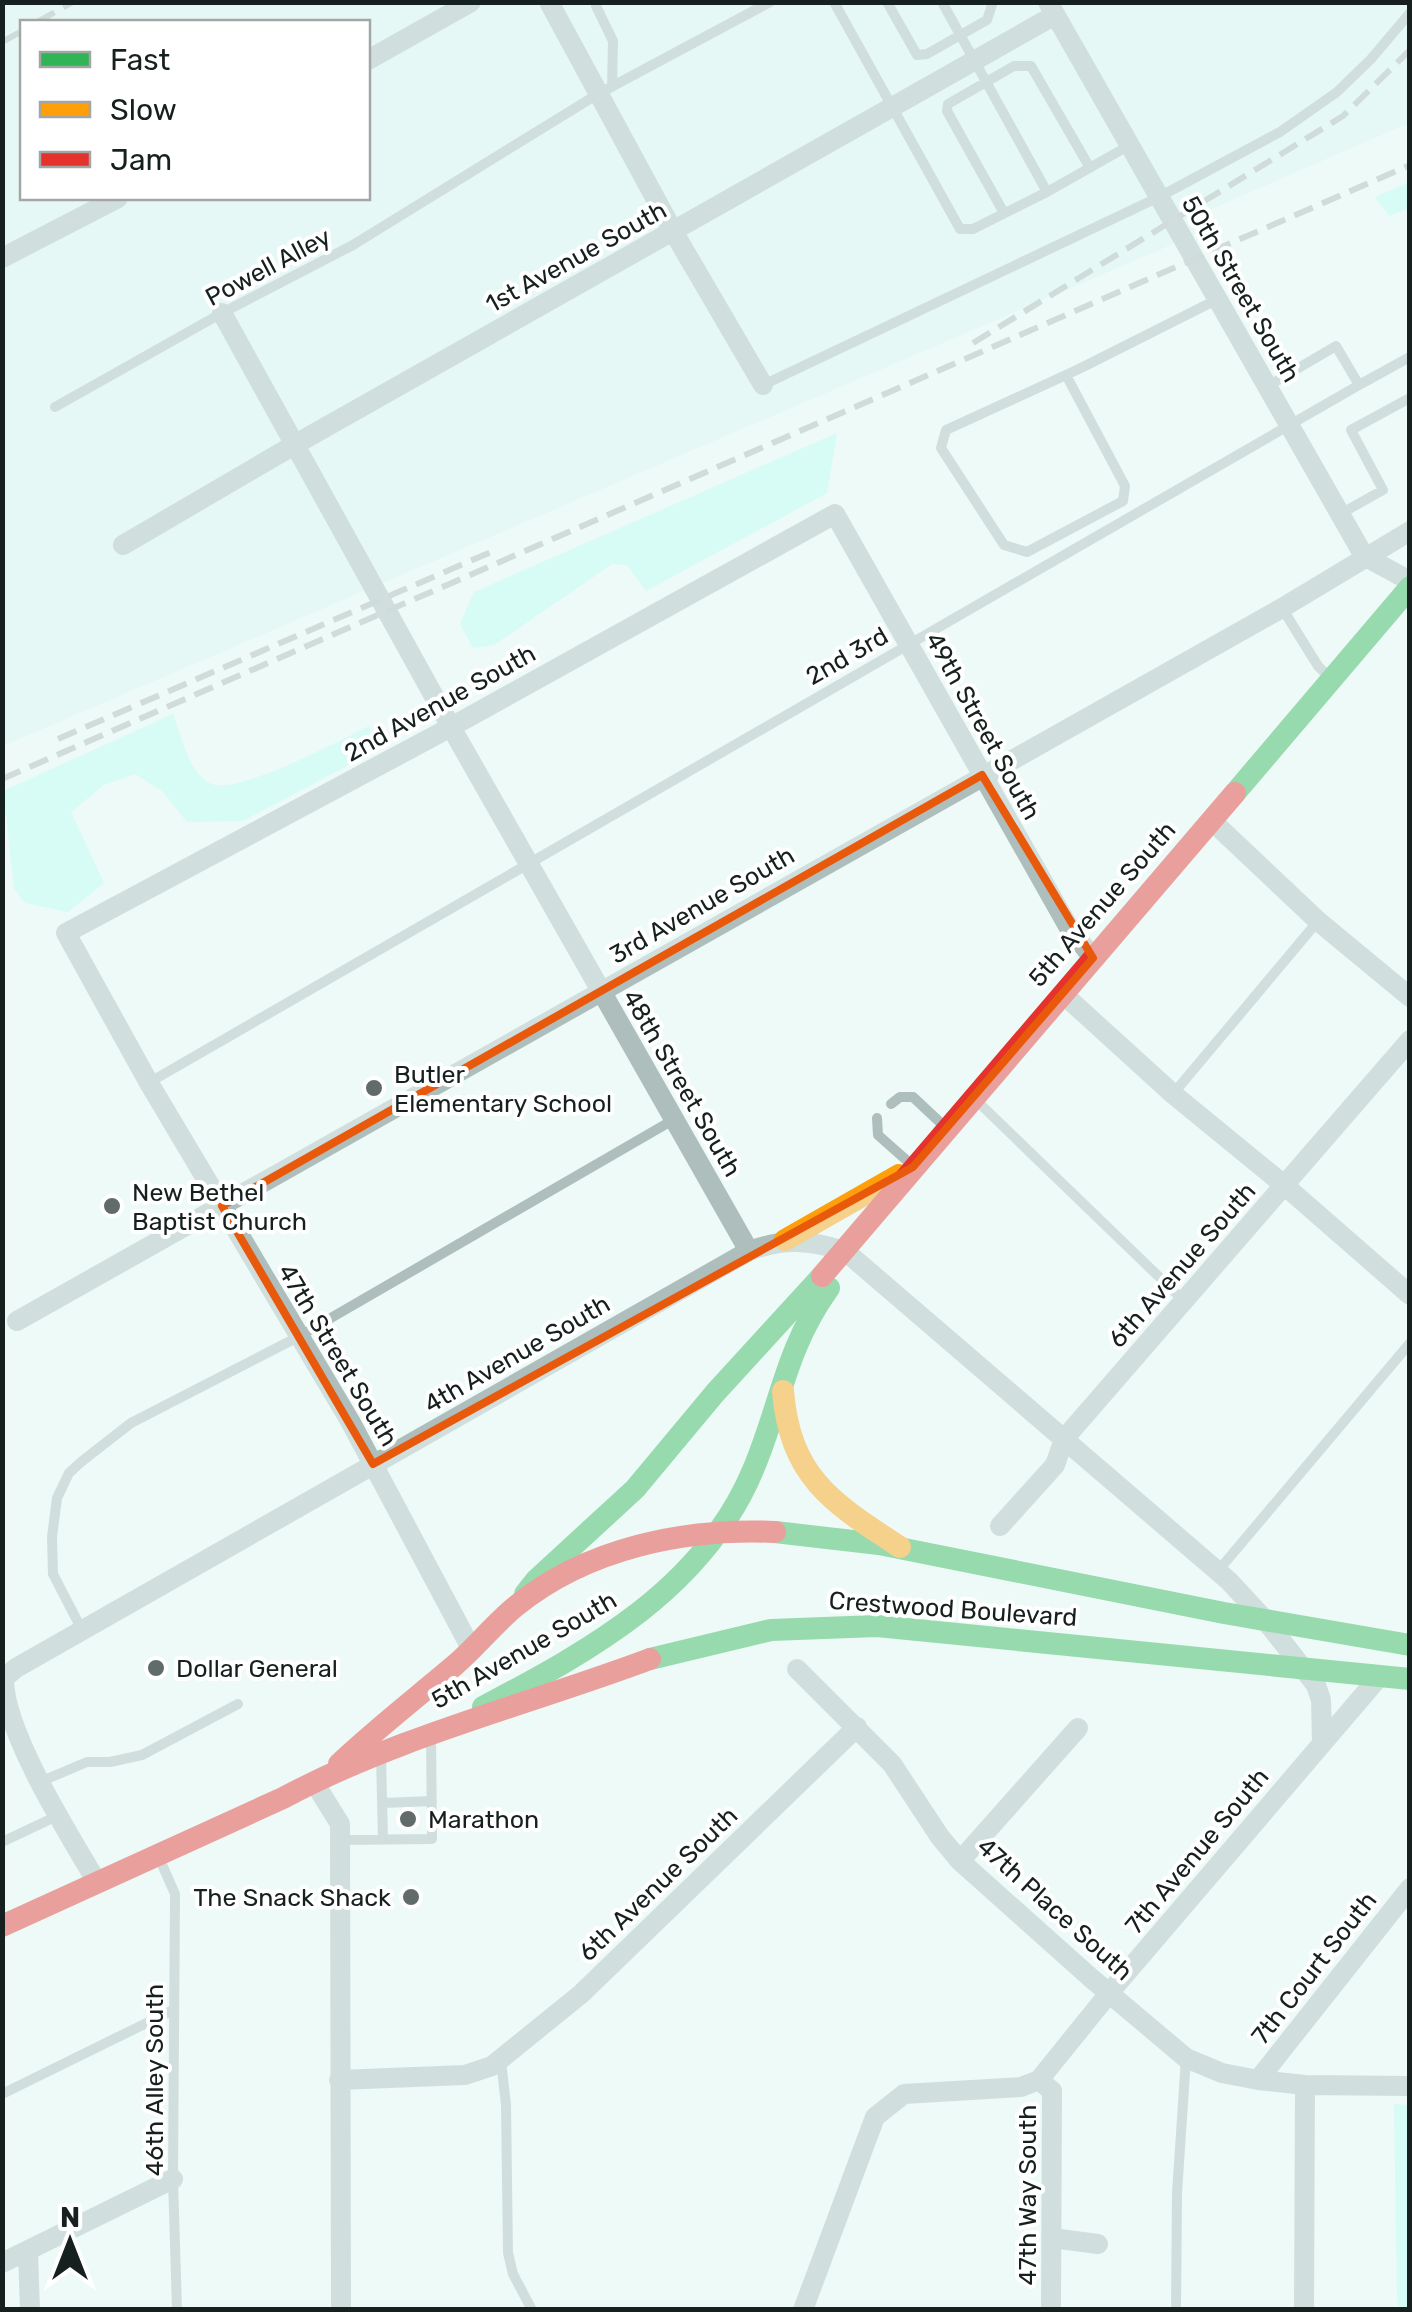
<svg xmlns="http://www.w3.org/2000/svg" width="1412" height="2312" font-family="Rubik,sans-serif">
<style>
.built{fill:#ddf7f2;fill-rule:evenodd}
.green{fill:#bdfdf1}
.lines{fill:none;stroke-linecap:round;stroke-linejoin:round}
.lane{stroke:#aebebc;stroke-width:10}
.street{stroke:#aebebc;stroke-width:20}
.fast{stroke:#30b455;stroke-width:22}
.slow{stroke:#ff9f0a;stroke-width:22}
.jam{stroke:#e5322d;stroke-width:22}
.rail{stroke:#acb9b6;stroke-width:6;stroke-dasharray:20 10;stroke-linecap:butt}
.marked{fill:none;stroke:#e8590c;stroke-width:8;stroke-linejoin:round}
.poi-dot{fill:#616c6a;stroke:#fff;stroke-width:4}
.labels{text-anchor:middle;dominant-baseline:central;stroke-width:8;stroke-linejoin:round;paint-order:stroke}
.street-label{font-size:25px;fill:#16201e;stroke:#fff}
.poi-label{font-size:25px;fill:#16201e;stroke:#fff;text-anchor:start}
</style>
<rect width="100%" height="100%" fill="#edfaf7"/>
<path class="built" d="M3 3H1409V123L1191 218 1199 233 3 746ZM22 22H368V198H22Z"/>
<path class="green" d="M1409 182V208L1389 216 1375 197Z
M837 433 827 493 646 591 627 565 612 564 494 645 473 648 460 624 474 592Z
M173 714C181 734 188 771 209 783 236 797 341 740 369 726L379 749 243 821 187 822 162 791 135 774 104 785 71 812 104 883 68 912 25 903 14 888 6 814 3 815V791Z
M1394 2104 1409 2105V2309H1399L1397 2299Z"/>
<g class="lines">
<path class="lane" d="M834 2 960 229H973L1047 192 1130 145
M887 2 917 55 927 54 987 20 993 2
M942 2 1047 192
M596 6 613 41 612 87
M1004 213 947 111 948 104 1014 66H1031L1090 168
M1066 375 1125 486 1123 501 1027 552 1004 545 941 448 946 430 1066 375 1085 366 1218 299
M763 385 1159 197 1280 132 1337 92 1371 59 1410 13
M1268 386 1336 346 1359 385 1410 357
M55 407 222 313 353 245 598 94 770 2
M1340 514 1383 490 1351 430 1410 398
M1282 608 1318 666 1329 677
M150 1082 1359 385
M1173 1094 1318 921
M977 1101 1184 1301
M891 1104 900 1097H913L945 1127
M877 1118 878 1135 913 1166
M1218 1571 1410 1343
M82 1630 53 1574 52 1537 57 1498 69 1473 81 1462 131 1423 298 1337 673 1120
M381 1756 383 1840
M42 1781 87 1762H110L142 1755 238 1704
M383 1803 432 1801
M340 1840 432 1839 431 1736
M2 1842 57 1816
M160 1860 175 1894 173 2179 177 2310
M501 2061 506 2105 508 2253 513 2274 532 2310
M2 2094 173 2010
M1176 2310 1177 2193 1186 2058"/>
<path class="street" d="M549 2 673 231 763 385
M1048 2 1364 556 1410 581
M368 60 471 2
M2 258 118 198
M222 313 451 727 749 1251
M123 545 294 445 1055 15
M1211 820 1318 921 1410 997
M1063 994 1173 1094 1284 1185 1410 1295
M17 1321 1282 608 1410 531
M1000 1526 1055 1465 1064 1439 1410 1040
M472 1650 350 1421 149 1083 66 933 451 727 835 514 1068 926 1093 958
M797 1669 892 1764 940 1837 960 1861 1091 1978 1186 2058 1222 2073 1258 2080 1305 2085 1410 2086
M314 1782 340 1824 341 2310
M960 1861 1078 1728
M97 1882C69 1835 3 1730 4 1678L16 1668 749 1251C784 1238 809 1240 845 1251L1229 1581 1266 1621 1316 1685 1321 1700 1322 1743
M339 2080 465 2075 492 2066 581 1994 857 1727
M1258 2080 1410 1888
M1052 2238 1098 2244
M28 2252 30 2310
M2 2263 173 2179
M803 2310 875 2117 904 2094 1021 2087 1039 2080
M1051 2310 1052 2091 1039 2080 1110 1992 1379 1677
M1304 2310 1305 2085"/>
<path class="fast" d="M1235 793 1410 587
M775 1532 879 1544 1224 1613 1410 1645
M525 1594 536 1580 635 1489 715 1393 822 1276
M650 1659 771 1630 877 1626 1410 1679
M483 1707C591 1650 703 1589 753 1470 781 1404 785 1349 829 1288"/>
<path class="slow" d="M785 1240 899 1175
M783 1391C790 1477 832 1503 900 1547"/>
<path class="jam" d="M822 1276 1235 793
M339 1764C376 1729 416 1698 455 1665 477 1646 494 1624 516 1606 587 1548 685 1528 775 1532
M2 1926 283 1798C399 1736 527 1705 650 1659"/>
<path class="rail" d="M37 22 73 2
M2 42 22 31
M973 343 1343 116 1410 50
M58 739 498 549
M2 779 1410 165"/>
</g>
<path d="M0 0H1412V2312H0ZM982 775 1093 958 913 1167 373 1464 222 1206Z" fill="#edfaf7" fill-opacity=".55" fill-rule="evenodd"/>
<path class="marked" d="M982 775 1093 958 913 1167 373 1464 222 1206Z"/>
<g class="poi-dot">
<circle cx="374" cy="1088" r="10"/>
<circle cx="112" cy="1206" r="10"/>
<circle cx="156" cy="1668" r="10"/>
<circle cx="408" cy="1819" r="10"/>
<circle cx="411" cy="1897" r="10"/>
</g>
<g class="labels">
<g class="street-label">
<text transform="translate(576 257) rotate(-29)">1st Avenue South</text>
<text transform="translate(268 267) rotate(-28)">Powell Alley</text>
<text transform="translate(1241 289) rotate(60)">50th Street South</text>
<text transform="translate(847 656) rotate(-30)">2nd 3rd</text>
<text transform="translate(440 703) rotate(-29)">2nd Avenue South</text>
<text transform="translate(983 726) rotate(61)">49th Street South</text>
<text transform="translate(1102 904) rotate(-49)">5th Avenue South</text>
<text transform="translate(702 905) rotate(-30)">3rd Avenue South</text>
<text transform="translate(682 1083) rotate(60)">48th Street South</text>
<text transform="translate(1182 1265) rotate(-49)">6th Avenue South</text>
<text transform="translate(517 1354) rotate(-30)">4th Avenue South</text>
<text transform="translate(338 1355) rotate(59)">47th Street South</text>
<text transform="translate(953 1609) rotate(4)">Crestwood Boulevard</text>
<text transform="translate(524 1650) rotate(-30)">5th Avenue South</text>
<text transform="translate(1197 1851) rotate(-50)">7th Avenue South</text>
<text transform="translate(658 1884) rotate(-44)">6th Avenue South</text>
<text transform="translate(1055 1909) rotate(42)">47th Place South</text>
<text transform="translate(1314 1968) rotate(-52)">7th Court South</text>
<text transform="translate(154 2080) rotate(-90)">46th Alley South</text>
<text transform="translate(1027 2195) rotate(-90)">47th Way South</text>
</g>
<g class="poi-label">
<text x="394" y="1074">Butler<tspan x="394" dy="29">Elementary School</tspan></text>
<text x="132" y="1192">New Bethel<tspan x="132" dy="29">Baptist Church</tspan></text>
<text x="176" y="1668">Dollar General</text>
<text x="428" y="1819">Marathon</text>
<text x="391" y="1897" text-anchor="end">The Snack Shack</text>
</g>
</g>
<rect width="1412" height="2312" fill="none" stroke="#16201e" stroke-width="10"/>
<rect x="20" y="20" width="350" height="180" fill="#ffffff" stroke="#a2a6a5" stroke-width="2.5"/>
<rect x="40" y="52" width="50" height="15" fill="#30b455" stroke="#a2a6a5" stroke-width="2.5"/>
<text x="110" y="70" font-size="30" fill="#16201e">Fast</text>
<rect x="40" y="102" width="50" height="15" fill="#ff9f0a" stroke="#a2a6a5" stroke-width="2.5"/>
<text x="110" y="120" font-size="30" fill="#16201e">Slow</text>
<rect x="40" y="152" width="50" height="15" fill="#e5322d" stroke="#a2a6a5" stroke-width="2.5"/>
<text x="110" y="170" font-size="30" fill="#16201e">Jam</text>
<g transform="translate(70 2242)" stroke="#ffffff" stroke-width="8" paint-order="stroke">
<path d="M0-8L18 38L0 25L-18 38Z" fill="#16201e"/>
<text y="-15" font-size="28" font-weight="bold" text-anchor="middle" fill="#16201e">N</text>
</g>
</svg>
